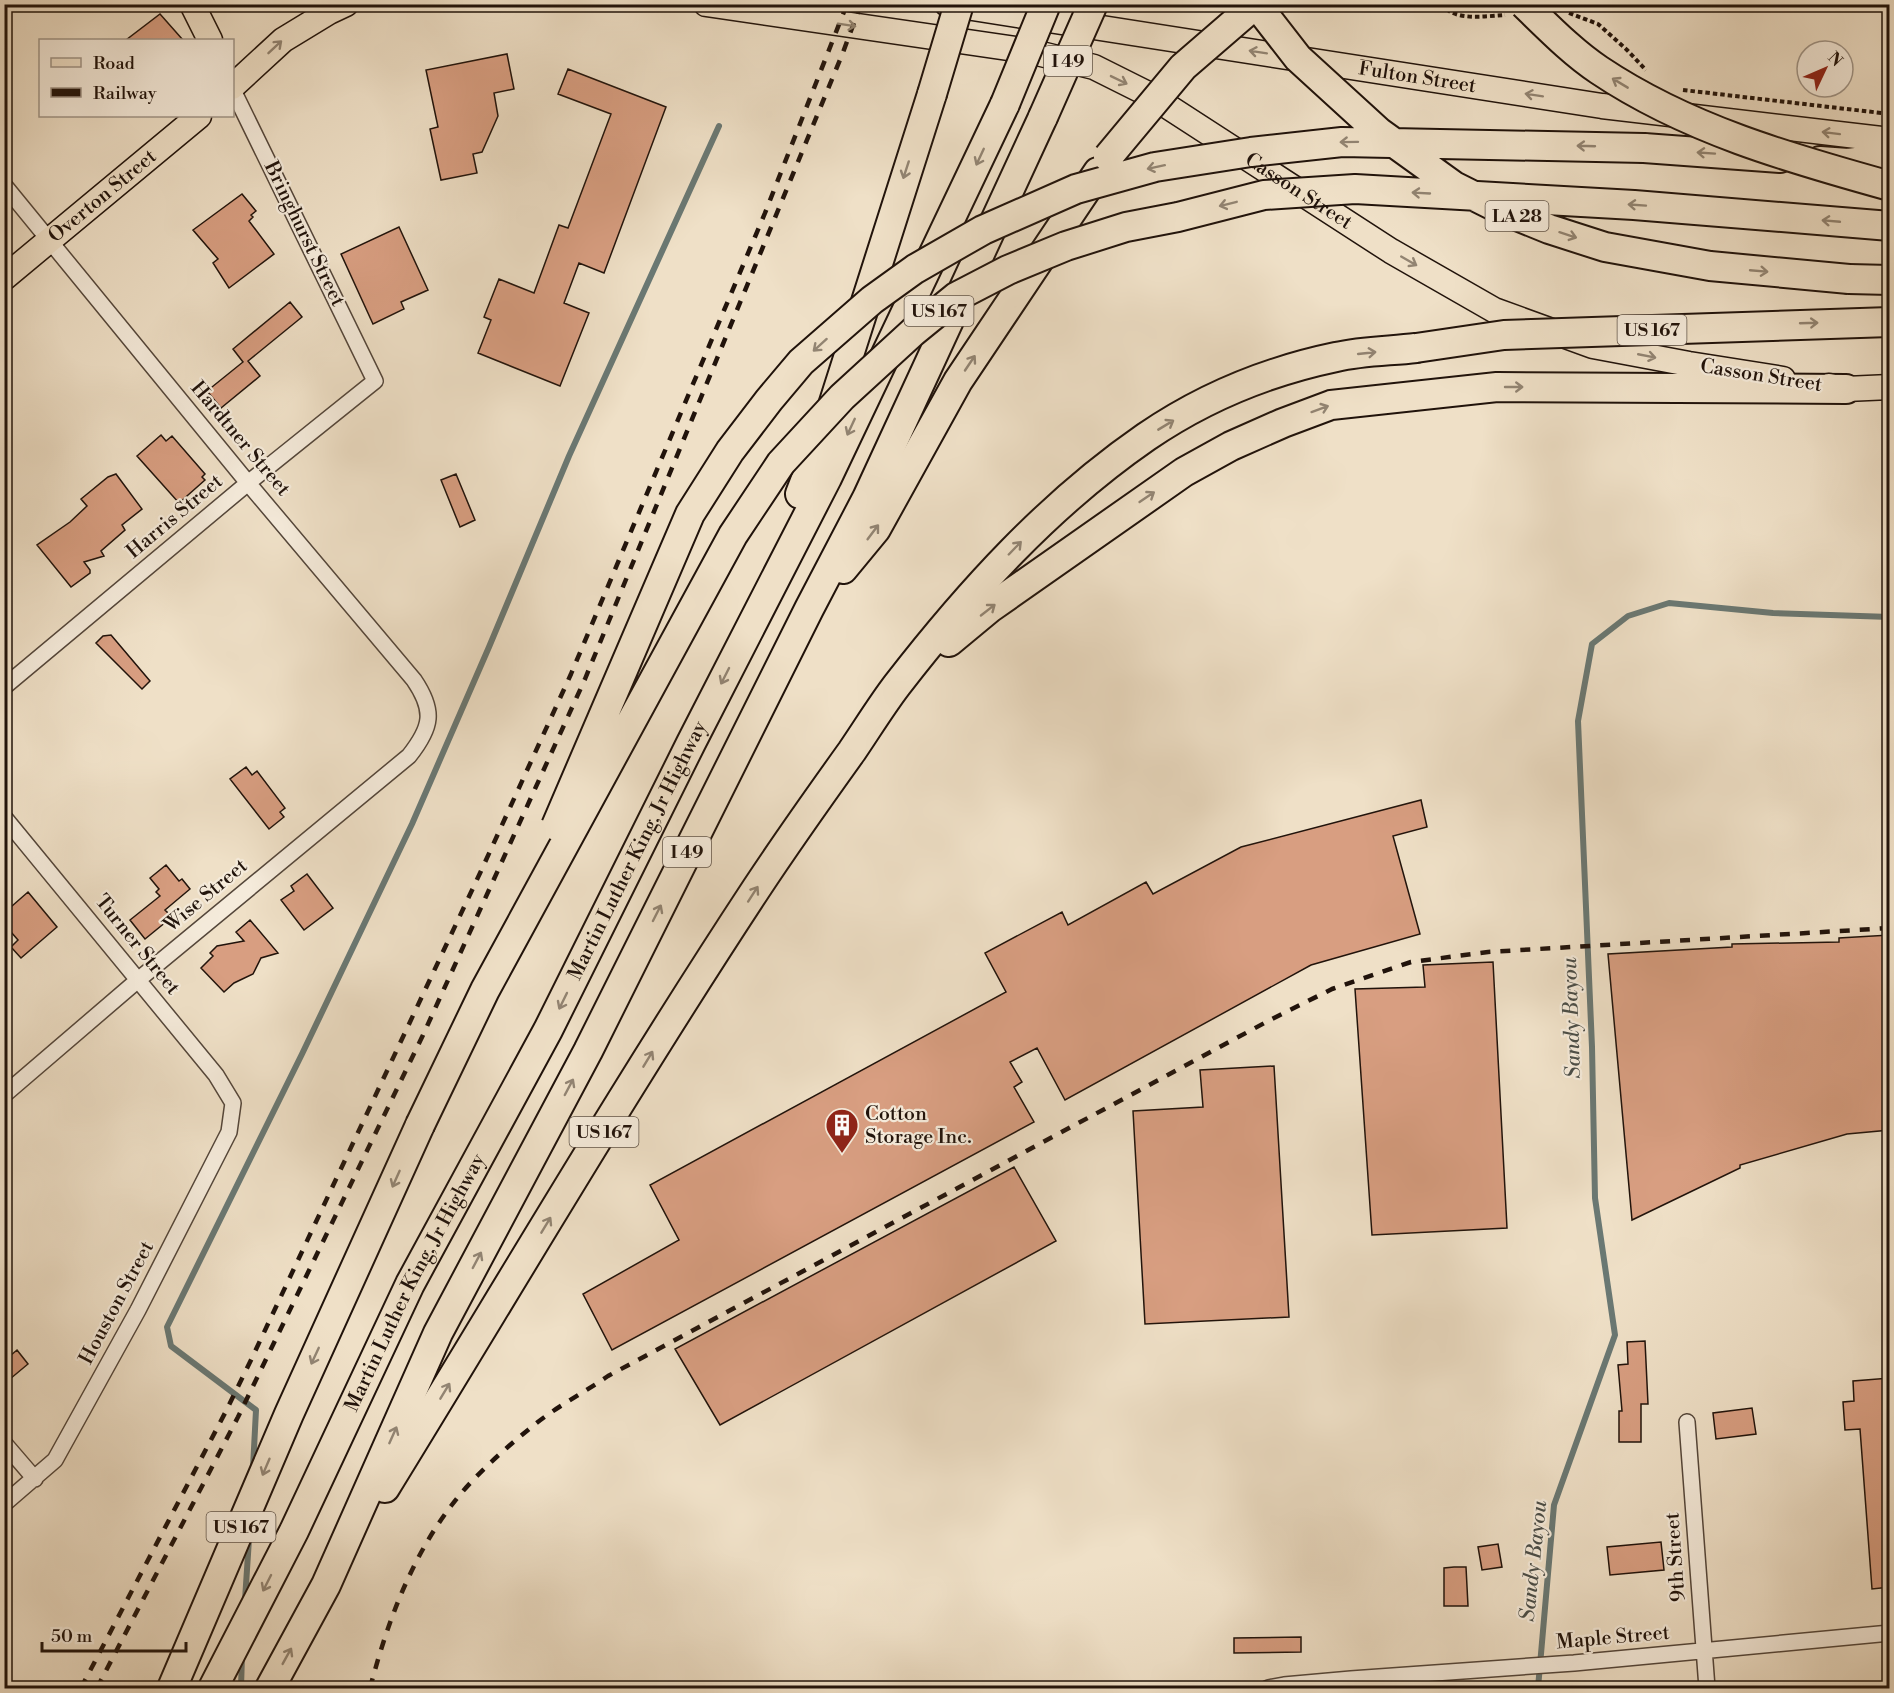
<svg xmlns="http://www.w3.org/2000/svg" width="1894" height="1693" font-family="'Libre Bodoni',serif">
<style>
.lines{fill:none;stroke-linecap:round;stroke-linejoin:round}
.stream{stroke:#6a7873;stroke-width:6}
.building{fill:#d89e81;stroke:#21130b;stroke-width:1.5}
.street-casing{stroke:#54463a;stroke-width:18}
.primary-casing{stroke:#21130b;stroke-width:27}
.highway-casing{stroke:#21130b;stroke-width:32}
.path{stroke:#21130b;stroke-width:4;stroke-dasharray:4.5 3;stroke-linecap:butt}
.street{stroke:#f5ebdb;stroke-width:15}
.primary{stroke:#efe0c7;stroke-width:24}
.highway{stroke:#efe0c7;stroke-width:28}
.rail{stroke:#21130b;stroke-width:4.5;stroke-dasharray:10 10;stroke-linecap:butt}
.highway-bridge-casing{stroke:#21130b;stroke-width:32;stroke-linecap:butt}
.highway-bridge{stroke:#efe0c7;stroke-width:28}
.oneway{stroke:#928472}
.labels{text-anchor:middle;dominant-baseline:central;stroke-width:4.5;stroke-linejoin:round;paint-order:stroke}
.shield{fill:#f5ebdb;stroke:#615449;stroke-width:1.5}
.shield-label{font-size:18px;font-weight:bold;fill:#21130b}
.street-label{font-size:20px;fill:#21130b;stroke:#f5ebdb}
.poi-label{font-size:20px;fill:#21130b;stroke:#f5ebdb;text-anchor:start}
.water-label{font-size:21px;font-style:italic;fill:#4b4e48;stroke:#f5ebdb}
</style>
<rect width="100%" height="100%" fill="#efe0c7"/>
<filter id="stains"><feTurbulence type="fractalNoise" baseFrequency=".00333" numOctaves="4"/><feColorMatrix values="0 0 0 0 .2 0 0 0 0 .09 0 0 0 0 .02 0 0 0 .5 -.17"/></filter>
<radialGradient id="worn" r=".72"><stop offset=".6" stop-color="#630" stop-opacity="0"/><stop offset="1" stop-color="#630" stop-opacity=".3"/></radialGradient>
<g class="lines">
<path class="stream" d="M253 1468 256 1410 171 1346 167 1327 302 1054 412 824 489 647 569 456 719 126
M245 1600 249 1539
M241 1688 242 1655
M1538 1688 1554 1505 1615 1335 1595 1198 1592 1047 1578 721 1592 644 1628 616 1669 603 1773 613 1890 617"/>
</g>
<path class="building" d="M160 14 183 40H126Z
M507 54 514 89 494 93 498 116 482 152 473 154 477 173 441 180 430 129 438 127 426 70Z
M568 69 666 107 604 273 579 263 564 303 589 313 560 386 478 353 491 320 484 317 499 279 534 293 559 225 568 228 611 114 558 94Z
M242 194 256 211 251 215 253 217 249 221 274 254 229 288 213 263 218 259 193 230Z
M399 227 428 290 401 302 404 309 373 324 341 254Z
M290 302 302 317 248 361 260 376 221 408 207 391 243 362 233 349Z
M161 435 166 441 172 436 205 474 202 477 205 480 179 503 137 456Z
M116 474 142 509 122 525 125 530 101 551 104 556 84 562 90 570V573L71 587 37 545 70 522 87 506 81 499 108 477Z
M456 474 475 520 460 527 441 480Z
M111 635 150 681 142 689 96 643 103 636Z
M246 767 252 775 257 771 285 808 280 812 284 817 269 829 230 779Z
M1421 800 1427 827 1393 836 1420 934 1311 965 1065 1100 1037 1048 1010 1062 1022 1082 1014 1087 1034 1122 612 1350 583 1294 679 1240 650 1185 1006 992 985 953 1062 912 1068 925 1146 882 1153 894 1241 847Z
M166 865 179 881 182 879 190 889 165 910 172 917 145 939 130 920 160 896 156 892 159 889 150 878Z
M307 874 333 908 304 930 281 900 294 891 291 886Z
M28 892 57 927 21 958 11 947 18 940 4 924V913Z
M250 920 278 953 261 958 253 974 234 983 224 992 201 968 213 956 210 953 217 946 244 941 236 932Z
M1890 935V1130L1847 1134 1740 1165V1168L1632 1220 1608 954 1732 947V944L1839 942V938Z
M1493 962 1507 1228 1372 1235 1355 989 1425 987 1423 965Z
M1274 1066 1289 1317 1145 1324 1133 1111 1203 1107 1200 1070Z
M1014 1167 1056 1241 720 1425 675 1349Z
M1645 1341 1648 1404H1641V1442H1619V1411H1622L1618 1365 1628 1364 1627 1342Z
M17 1350 28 1364 4 1384V1361Z
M1890 1378V1587L1872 1589 1860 1429 1845 1430 1843 1402 1854 1401 1853 1381Z
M1752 1408 1756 1434 1716 1439 1713 1413Z
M1661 1542 1664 1570 1610 1575 1607 1547Z
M1498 1544 1502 1567 1482 1570 1478 1547Z
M1454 1567H1466L1468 1606H1444V1568Z
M1301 1637V1652L1234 1653V1638Z"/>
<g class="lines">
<defs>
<path id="street" d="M4 185 248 483 414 680C435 711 432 727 409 756L138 980 4 1095
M4 687 248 483 375 381 232 88
M4 817 216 1075 233 1103 229 1132 138 1310 55 1460 4 1504
M1687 1422 1707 1688
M4 1443 35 1479
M1268 1688 1284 1685 1351 1679 1574 1663 1890 1633"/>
<g id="primary">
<path d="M192 4 210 40"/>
<path id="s1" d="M706 4 1029 51 1094 67 1150 95 1391 251 1494 310 1593 346 1689 364 1783 379"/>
<path id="s2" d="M947 4 1602 106 1890 140"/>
<path d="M232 87 283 40 329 12 346 4"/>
<path id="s3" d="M4 278 199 116"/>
<path d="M1829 386 1846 389 1890 387"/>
</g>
<g id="highway">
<path d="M1644 148 1780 158"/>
<path d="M1820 161 1848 163 1890 158"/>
<path d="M1849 279 1890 280"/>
<path d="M800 494 827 424 932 94"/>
<path d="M843 569 876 529 958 381 1098 172"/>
<path d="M949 642 990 608 1184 472 1231 446 1283 423 1331 405 1497 387 1846 389"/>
<path d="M385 1488C508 1288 627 1085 756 889 787 842 819 797 852 751 867 729 881 706 897 685 969 592 1049 504 1146 437 1203 398 1269 371 1336 357 1362 351 1390 351 1416 348"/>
<path d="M172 1688 289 1414 420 1125"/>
<path id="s4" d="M213 1688 294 1531 410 1284 548 1030 691 743 827 478 1005 104"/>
<path d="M270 1688 326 1585 438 1333 588 1051 809 609 867 498 1043 117"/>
</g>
</defs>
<use href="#street" class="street-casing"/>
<use href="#primary" class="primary-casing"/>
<use href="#highway" class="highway-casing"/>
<path class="path" d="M1441 4C1455 22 1485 16 1505 15
M1569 13 1598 24 1627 50 1646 70
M1683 90 1890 114"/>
<use href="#street" class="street"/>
<use href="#primary" class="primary"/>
<use href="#highway" class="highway"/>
<path class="rail" d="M81 1688 225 1413 251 1360 481 871 571 674 765 213 847 4
M97 1688 238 1417 423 1035 585 679 842 55 861 4
M370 1688C387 1624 410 1560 451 1506 472 1478 501 1452 528 1430 552 1409 582 1394 608 1376L1270 1020 1332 989 1411 962 1488 952 1890 928"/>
<defs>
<path id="highway-bridge" d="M1256 4 1298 58 1379 132 1454 186 1500 209 1549 229 1605 247 1710 266 1849 279
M1524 4C1548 27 1572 52 1599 70 1687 129 1789 158 1890 186
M932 94 959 4
M1005 104 1046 4
M1043 117 1093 4
M1108 157 1183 67 1256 4
M1416 348 1504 335 1890 322
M556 826 690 514 730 451 769 400 801 362 872 300 915 269 983 230 1076 189 1155 167 1251 152 1342 142 1644 148
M420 1125 485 990 733 535 781 463 842 397 913 332 956 297 1008 270 1066 246 1126 227 1178 217 1264 195 1355 189 1634 205 1890 226"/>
</defs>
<use href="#highway-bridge" class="highway-bridge-casing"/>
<use href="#highway-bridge" class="highway-bridge"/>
</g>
<defs><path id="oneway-shaft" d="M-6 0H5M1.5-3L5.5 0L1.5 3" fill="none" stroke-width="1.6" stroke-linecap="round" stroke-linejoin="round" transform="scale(1.5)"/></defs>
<g class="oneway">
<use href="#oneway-shaft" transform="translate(847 25) rotate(9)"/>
<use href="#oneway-shaft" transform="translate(275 47) rotate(-43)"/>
<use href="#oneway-shaft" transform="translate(1258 52) rotate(-171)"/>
<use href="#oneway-shaft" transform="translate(1119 80) rotate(26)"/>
<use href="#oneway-shaft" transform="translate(1620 83) rotate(-149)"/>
<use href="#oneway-shaft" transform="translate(1534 95) rotate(-171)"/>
<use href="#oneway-shaft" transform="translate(1831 133) rotate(-173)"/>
<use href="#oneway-shaft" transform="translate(1349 142) rotate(179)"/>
<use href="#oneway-shaft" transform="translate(1586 146) rotate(-178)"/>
<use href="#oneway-shaft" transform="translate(1706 153) rotate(-176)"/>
<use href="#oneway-shaft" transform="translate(980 157) rotate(115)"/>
<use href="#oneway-shaft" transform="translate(1156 167) rotate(168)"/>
<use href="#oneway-shaft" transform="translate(906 170) rotate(108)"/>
<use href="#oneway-shaft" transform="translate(1421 193) rotate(-177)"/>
<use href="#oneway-shaft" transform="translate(1228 204) rotate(166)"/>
<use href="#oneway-shaft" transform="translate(1637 205) rotate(-176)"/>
<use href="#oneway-shaft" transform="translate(1831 221) rotate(-175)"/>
<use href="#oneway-shaft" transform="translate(1568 235) rotate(18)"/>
<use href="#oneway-shaft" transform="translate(1409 261) rotate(30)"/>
<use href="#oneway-shaft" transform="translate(1759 271) rotate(5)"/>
<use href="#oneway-shaft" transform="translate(1809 323) rotate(-2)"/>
<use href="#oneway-shaft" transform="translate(820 345) rotate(138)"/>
<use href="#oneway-shaft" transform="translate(1367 353) rotate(-6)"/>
<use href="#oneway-shaft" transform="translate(1647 356) rotate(11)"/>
<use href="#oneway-shaft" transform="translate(970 363) rotate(-56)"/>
<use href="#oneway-shaft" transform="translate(1514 387)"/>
<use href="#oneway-shaft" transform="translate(1320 409) rotate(-20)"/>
<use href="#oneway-shaft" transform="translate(1166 425) rotate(-31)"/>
<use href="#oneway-shaft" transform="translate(851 427) rotate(115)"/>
<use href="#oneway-shaft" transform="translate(1147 497) rotate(-34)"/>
<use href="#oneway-shaft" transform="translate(873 532) rotate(-53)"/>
<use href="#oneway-shaft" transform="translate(1015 548) rotate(-46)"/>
<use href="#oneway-shaft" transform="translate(988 610) rotate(-38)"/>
<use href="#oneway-shaft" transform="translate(725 676) rotate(117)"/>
<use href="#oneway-shaft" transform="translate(753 894) rotate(-57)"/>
<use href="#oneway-shaft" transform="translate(657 913) rotate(-63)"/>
<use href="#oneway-shaft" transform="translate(563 1001) rotate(116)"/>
<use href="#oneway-shaft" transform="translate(648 1059) rotate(-59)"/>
<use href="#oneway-shaft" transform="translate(569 1087) rotate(-62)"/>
<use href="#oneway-shaft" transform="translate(396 1179) rotate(114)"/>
<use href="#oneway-shaft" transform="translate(546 1225) rotate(-59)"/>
<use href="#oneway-shaft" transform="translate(477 1260) rotate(-62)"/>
<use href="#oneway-shaft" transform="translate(315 1356) rotate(115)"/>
<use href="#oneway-shaft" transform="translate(445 1391) rotate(-59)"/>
<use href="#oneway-shaft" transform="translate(393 1435) rotate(-66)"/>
<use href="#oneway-shaft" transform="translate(266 1467) rotate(113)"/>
<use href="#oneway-shaft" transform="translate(267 1583) rotate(117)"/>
<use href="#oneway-shaft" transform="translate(287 1656) rotate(-61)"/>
</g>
<defs>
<symbol id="building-pin" viewBox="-11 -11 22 30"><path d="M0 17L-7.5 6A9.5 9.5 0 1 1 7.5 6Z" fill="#8f2418" stroke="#f5ebdb"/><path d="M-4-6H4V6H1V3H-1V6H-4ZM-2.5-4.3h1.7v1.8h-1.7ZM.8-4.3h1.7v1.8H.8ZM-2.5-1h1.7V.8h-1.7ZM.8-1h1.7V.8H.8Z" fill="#fff"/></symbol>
</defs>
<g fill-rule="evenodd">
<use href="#building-pin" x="823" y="1106" width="38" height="52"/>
</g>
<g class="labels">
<g class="shield">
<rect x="1044" y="46" width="48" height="30" rx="4.5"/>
<rect x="1485.5" y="201" width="63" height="30" rx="4.5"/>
<rect x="904.5" y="296" width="69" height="30" rx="4.5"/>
<rect x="1617.5" y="315" width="69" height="30" rx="4.5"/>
<rect x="663" y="837" width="48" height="30" rx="4.5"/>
<rect x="569.5" y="1117" width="69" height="30" rx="4.5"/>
<rect x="206.5" y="1512" width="69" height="30" rx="4.5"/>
</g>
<g class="shield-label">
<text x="1068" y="61">I 49</text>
<text x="1517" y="216">LA 28</text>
<text x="939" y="311">US 167</text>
<text x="1652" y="330">US 167</text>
<text x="687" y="852">I 49</text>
<text x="604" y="1132">US 167</text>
<text x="241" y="1527">US 167</text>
</g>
<g class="street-label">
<text stroke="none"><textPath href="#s2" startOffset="476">Fulton Street</textPath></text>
<text stroke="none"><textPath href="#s1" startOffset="633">Casson Street</textPath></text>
<text stroke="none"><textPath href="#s3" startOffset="128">Overton Street</textPath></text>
<text transform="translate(304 234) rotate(64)">Bringhurst Street</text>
<text transform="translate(1761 376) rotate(9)">Casson Street</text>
<text transform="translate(240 439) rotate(50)">Hardtner Street</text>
<text transform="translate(175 517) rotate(-40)">Harris Street</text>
<text stroke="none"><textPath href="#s4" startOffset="939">Martin Luther King, Jr Highway</textPath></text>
<text transform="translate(206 896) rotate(-40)">Wise Street</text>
<text transform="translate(137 945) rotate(51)">Turner Street</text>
<text stroke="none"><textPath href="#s4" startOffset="453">Martin Luther King, Jr Highway</textPath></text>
<text transform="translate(117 1303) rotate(-62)">Houston Street</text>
<text transform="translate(1676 1557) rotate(-94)">9th Street</text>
<text transform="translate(1613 1638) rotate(-5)">Maple Street</text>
</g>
<g class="poi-label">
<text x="865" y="1114">Cotton<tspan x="865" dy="23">Storage Inc.</tspan></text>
</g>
<g class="water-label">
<text transform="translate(1572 1018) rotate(-92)">Sandy Bayou</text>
<text transform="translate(1534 1561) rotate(-84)">Sandy Bayou</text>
</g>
</g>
<rect width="1894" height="1693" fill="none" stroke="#efe0c7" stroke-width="24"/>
<rect x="6" y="6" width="1882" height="1681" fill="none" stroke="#21130b" stroke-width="3"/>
<rect x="12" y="12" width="1870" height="1669" fill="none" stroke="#21130b" stroke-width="1.5"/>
<rect x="39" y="39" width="195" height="78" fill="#f5ebdb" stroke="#a09588" stroke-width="1.5"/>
<rect x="51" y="58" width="30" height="9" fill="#efe0c7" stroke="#a09588" stroke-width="1.5"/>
<text x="93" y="69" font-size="18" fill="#21130b">Road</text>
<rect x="51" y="88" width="30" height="9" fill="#21130b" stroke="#a09588" stroke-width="1.5"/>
<text x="93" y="99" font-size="18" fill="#21130b">Railway</text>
<g transform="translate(1825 69) rotate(46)"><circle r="28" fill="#f5ebdb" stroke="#a09588" stroke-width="1.5"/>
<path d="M0-4.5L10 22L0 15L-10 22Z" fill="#8f2418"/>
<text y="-9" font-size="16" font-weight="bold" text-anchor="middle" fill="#21130b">N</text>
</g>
<path d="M42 1642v9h144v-9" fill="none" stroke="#21130b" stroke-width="3"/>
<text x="51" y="1642" font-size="18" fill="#21130b" stroke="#f5ebdb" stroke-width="4.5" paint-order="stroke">50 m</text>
<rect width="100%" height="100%" filter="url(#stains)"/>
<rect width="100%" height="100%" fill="url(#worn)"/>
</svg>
